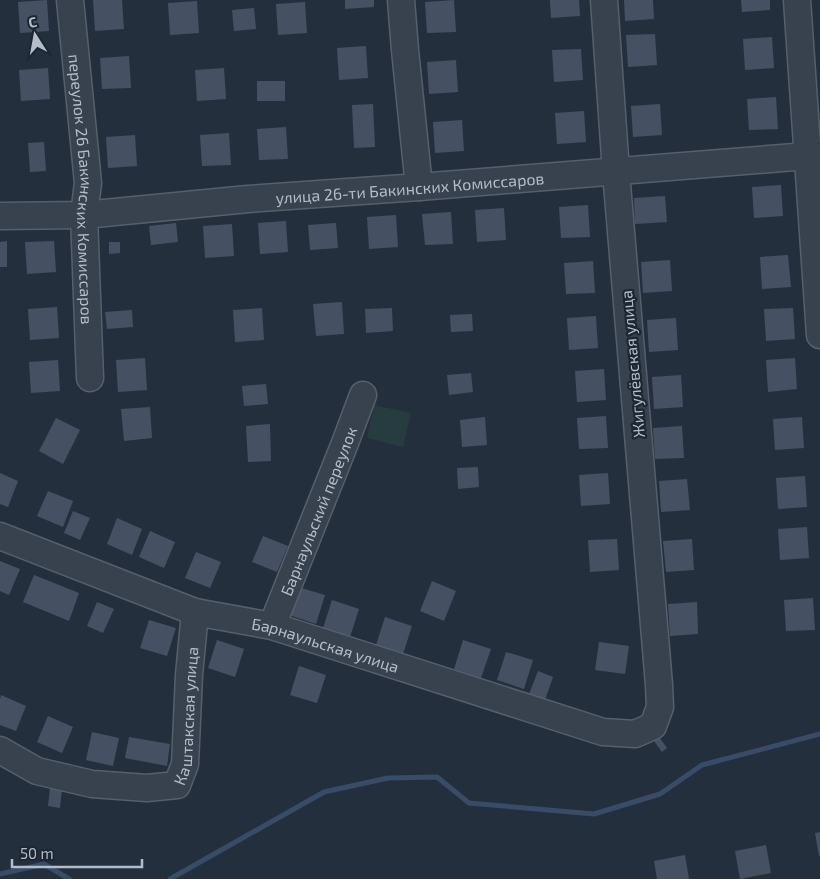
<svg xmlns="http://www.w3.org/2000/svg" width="820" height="879" font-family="'Exo 2',sans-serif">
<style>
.green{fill:#263c3f}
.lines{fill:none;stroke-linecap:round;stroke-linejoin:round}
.stream{stroke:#394c67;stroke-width:5}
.building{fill:#455162}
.minor-casing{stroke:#565f6c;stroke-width:29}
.minor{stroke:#38414e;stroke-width:26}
.labels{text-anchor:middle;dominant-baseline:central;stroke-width:4.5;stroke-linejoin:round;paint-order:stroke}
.street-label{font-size:16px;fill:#b4bcc9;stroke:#1d2633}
</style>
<rect width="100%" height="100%" fill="#242f3e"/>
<path class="green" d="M374 405 411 413 403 447 367 438Z"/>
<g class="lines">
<path class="stream" d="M0 874 44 864 69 879
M170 879 324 792 388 778 437 777 469 803 594 814 660 794 702 765 820 734"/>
</g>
<path class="building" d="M47 0 49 31 20 33 18 2Z
M93 0H122L124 29 95 31Z
M345 0H374V7L345 9Z
M454 0 456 32 427 33 425 2Z
M550 0H579L580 16 551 18Z
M624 0H653L654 19 625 21Z
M741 0H770V10L742 12Z
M197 1 199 33 170 35 168 3Z
M305 2 307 33 278 35 276 4Z
M254 8 256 29 234 31 232 10Z
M655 34 657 65 628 67 626 35Z
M772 37 774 68 745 70 743 39Z
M366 46 368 78 339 80 337 48Z
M581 49 583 80 554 82 552 50Z
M129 56 131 88 102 89 100 58Z
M456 60 458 92 429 94 427 62Z
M48 68 50 99 21 101 19 70Z
M224 68 226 99 197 101 195 70Z
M257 81H285V101H257Z
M776 97 778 129 749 130 747 99Z
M373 104 375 147 354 148 352 105Z
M660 104 662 135 633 137 631 106Z
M584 111 586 142 557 144 555 113Z
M462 120 464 151 435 153 433 122Z
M286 127 288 159 259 160 257 129Z
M229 133 231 165 202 166 200 135Z
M135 135 137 166 108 168 106 137Z
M44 142 46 171 30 172 28 143Z
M781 185 783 216 754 218 752 187Z
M665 196 667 222 635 224 634 198Z
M588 205 590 237 561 238 559 207Z
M504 208 506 240 477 242 475 210Z
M451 212 453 244 425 245 422 214Z
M396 215 398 247 369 249 367 217Z
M286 221 288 252 260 254 258 223Z
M176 223 178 242 151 245 149 226Z
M336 223 338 248 310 250 308 225Z
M232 224 234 256 205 258 203 226Z
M7 241V267H0V242Z
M54 241 56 272 27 274 25 242Z
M109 242H120V253L109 254Z
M788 255 791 287 762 289 760 257Z
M670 260 672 291 643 293 641 262Z
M593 261 595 293 566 294 564 263Z
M342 302 344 334 316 336 313 304Z
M57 307 59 338 30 340 28 309Z
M262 308 264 340 235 342 233 310Z
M392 308 393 331 366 333 365 309Z
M793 308 795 339 766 341 764 309Z
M132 310 133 327 107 329 105 312Z
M472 314 473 331 451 332 450 315Z
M596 316 598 348 569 350 567 318Z
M676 318 678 350 649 352 647 320Z
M145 358 147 390 118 392 116 360Z
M795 358 797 389 768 392 766 360Z
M58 360 60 391 31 393 29 362Z
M604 369 606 400 577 402 575 371Z
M471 373 473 392 449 395 447 375Z
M681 375 683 407 654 409 652 377Z
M266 384 268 404 244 406 242 386Z
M150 407 152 438 124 441 121 409Z
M606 416 608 448 579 449 577 418Z
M485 417 487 445 462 447 460 420Z
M802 417 804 448 775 450 773 419Z
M56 418 80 430 63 464 39 451Z
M270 424 271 461 248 462 246 426Z
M682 426 684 458 655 459 653 428Z
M478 467 479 487 458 489 457 468Z
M0 473 18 481 8 507 0 504Z
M608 473 610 504 581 506 579 475Z
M805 476 807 507 778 509 776 478Z
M687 479 690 510 661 512 659 481Z
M48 491 73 501 63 527 37 516Z
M73 511 90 518 80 540 64 533Z
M117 518 142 529 132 555 107 544Z
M807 527 809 558 780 560 778 529Z
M150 531 175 542 164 568 139 557Z
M263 536 288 546 277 572 252 562Z
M617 539 619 570 590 572 588 540Z
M692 539 694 570 666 572 663 541Z
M196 552 221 562 210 588 185 578Z
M0 561 20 569 9 595 0 591Z
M34 575 79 593 69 621 23 602Z
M432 581 456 591 444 621 420 611Z
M298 587 325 595 316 624 289 615Z
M813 598 815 630 786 631 784 600Z
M332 600 359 609 350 637 323 628Z
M97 602 114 609 103 633 87 626Z
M697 602 698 634 670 636 668 604Z
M385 617 412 626 403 654 376 645Z
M149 620 176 628 167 656 140 648Z
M217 640 244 649 235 677 208 668Z
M463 640 491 649 481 678 454 669Z
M599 642 629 646 625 674 595 670Z
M506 652 533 660 524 689 497 680Z
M299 666 326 675 317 703 290 695Z
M538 671 553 677 545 700 529 694Z
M1 695 26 706 16 731 0 725V699Z
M48 716 73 727 62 753 37 742Z
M92 732 119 738 113 766 86 760Z
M129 737 170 744 167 766 125 758Z
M659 737 667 748 662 752 654 741Z
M50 788 62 789 60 808 48 806Z
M820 832V856H819L815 833Z
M766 845 771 873 740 879 735 851Z
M685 855 689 879H657L654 861Z"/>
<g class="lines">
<defs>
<g id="minor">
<path id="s1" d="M70 0 88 183 84 215 90 378"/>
<path d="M401 0 405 50 419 187"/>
<path d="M797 0 820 335"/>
<path id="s2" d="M0 216 84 215 248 199 419 187 820 155"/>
<path id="s3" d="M0 536 195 612 272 626 603 732 635 734 653 726 660 707 659 685 616 172 604 0"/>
<path id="s4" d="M272 626 345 443 363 395"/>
<path id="s5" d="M0 750 37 771 92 784 147 788 177 785 185 764 189 675 195 612"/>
</g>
</defs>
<use href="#minor" class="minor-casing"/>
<use href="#minor" class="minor"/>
</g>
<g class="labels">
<g class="street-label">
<text stroke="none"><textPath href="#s2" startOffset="411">улица 26-ти Бакинских Комиссаров</textPath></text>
<text stroke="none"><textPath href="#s1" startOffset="190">переулок 26 Бакинских Комиссаров</textPath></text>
<text transform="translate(632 364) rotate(-95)">Жигулёвская улица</text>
<text stroke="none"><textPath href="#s4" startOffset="124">Барнаульский переулок</textPath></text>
<text stroke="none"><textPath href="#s3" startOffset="344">Барнаульская улица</textPath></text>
<text stroke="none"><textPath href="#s5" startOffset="255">Каштакская улица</textPath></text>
</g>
</g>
<g transform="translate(35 35) rotate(349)" stroke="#1d2633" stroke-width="4" paint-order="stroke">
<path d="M0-4L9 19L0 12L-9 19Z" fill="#b4bcc9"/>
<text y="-8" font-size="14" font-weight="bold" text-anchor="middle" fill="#b4bcc9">С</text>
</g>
<path d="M12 859v8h130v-8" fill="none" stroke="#b4bcc9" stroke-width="2.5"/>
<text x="20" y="859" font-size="15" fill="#b4bcc9" stroke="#1d2633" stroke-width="4" paint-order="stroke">50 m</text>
</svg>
